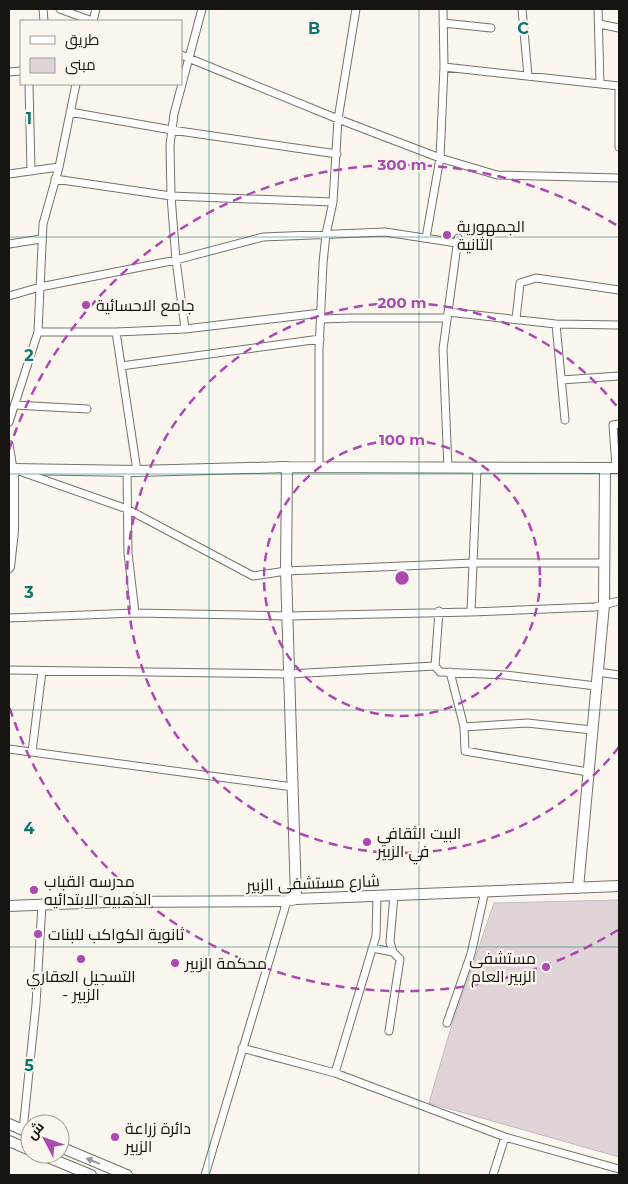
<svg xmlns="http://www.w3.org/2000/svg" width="628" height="1184" font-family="Montserrat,Cairo,sans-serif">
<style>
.building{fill:#e0d4d8;stroke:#c6bbbf}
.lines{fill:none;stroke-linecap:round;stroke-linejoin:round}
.street-casing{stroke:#76726a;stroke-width:9}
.secondary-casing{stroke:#76726a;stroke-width:12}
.street{stroke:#fff;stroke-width:7}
.secondary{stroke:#fff;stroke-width:10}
.oneway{fill:#979694}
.grid{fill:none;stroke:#0f766e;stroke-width:1;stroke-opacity:0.55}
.ring{fill:none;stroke:#ab49b0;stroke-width:2.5;stroke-dasharray:9 6}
.poi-dot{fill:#ab49b0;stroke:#fcf7ee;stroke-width:2}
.labels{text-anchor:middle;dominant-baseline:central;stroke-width:4.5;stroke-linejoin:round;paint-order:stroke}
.poi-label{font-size:16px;fill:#171512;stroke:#fcf7ee;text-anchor:start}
.street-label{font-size:16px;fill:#171512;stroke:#fcf7ee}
.grid-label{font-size:16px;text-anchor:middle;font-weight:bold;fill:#0f766e;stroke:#fcf7ee;stroke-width:4.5;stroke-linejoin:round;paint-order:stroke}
.centre{fill:#ab49b0;stroke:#fcf7ee;stroke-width:2.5}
.ring-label{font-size:15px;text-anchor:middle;font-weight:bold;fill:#ab49b0;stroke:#fcf7ee;stroke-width:4.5;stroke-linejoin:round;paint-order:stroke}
</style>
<rect width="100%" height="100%" fill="#fcf7ee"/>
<path class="building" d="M619 900V1157L429 1103 450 1031 494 903Z"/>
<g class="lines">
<defs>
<path id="street" d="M43 9 44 21
M60 9 92 21
M522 9 528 76
M598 9 600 84
M93 21 96 9
M443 23 491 28
M599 24 619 28
M181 55 338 119 440 158 497 175 619 178
M444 67 619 86
M9 72 21 71
M29 84 31 171
M619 86V147
M70 112 172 130 337 154
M9 174 59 167
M55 179 171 196 333 202
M426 238 440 158 444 67 443 9
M9 244 41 239
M9 296 40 287 176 260 263 237 385 232 457 243
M448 312 556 324 619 325
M321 319 352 318H447
M516 319 520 283 536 278 619 290
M556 324 565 420
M185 329 176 260 171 196 170 145 174 114 202 9
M38 332H116L185 329 321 313
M116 332 137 471
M121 366 320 339
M561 380 619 376
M15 405 87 409
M9 422 38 332 43 224 59 167 76 84
M9 444 13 469
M319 467V350L323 263 326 234 333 202 338 119 356 9
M448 468 443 349 458 238
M616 468 613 425 619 424
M19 471 127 509 253 576 286 571 473 563H604
M127 471 128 553 135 613
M439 611 435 666 440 672 505 675 596 686
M471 612 477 468
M9 618 135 613 288 616 471 612 595 607 619 601
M9 670 289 674 435 666
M450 672 464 727 465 751 588 772
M597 672 619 675
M464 727 527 723 592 730
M9 749 293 787
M32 752 42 671
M372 948 393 952
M447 1023 471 954 485 891
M389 1031 400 959 393 952 390 942 394 895
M242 1048 335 1073 505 1137 619 1169
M335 1073 376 936 377 896
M23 1130 36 1004 42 905
M205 1175 287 901
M493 1175 505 1137"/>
<path id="secondary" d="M287 467 286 571 296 899
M9 567 13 531V469L137 471 287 467 619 468
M578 888 604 605 605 468
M9 906 107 902 287 901 296 899 619 886
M9 1124 30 1133
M9 1141 30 1150
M60 1147 127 1175
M40 1154 91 1175"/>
</defs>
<use href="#street" class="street-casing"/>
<use href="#secondary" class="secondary-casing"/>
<use href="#street" class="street"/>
<use href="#secondary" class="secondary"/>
</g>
<defs><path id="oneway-solid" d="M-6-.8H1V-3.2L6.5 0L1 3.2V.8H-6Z" transform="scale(1.25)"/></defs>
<use class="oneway" href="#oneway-solid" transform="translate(93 1161) rotate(-158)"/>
<path class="grid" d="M209 9V1175M419 9V1175M9 237H619M9 474H619M9 710H619M9 947H619"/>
<g class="ring">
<circle cx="402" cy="578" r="138"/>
<path d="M619 747A275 275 0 1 1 619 409"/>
<path d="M618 930A413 413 0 0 1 9 706M9 450A413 413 0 0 1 618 226"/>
</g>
<g class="poi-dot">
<circle cx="447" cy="235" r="5"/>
<circle cx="86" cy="305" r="5"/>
<circle cx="367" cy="842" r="5"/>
<circle cx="34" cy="890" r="5"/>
<circle cx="38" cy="934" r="5"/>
<circle cx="81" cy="959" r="5"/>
<circle cx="175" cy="963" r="5"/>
<circle cx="546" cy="967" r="5"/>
<circle cx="115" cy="1137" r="5"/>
</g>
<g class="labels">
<g class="poi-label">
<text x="457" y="226">الجمهورية<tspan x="457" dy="18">الثانية</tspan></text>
<text x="96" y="305">جامع الاحسائية</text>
<text x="377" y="833">البيت الثقافي<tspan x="377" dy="18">في الزبير</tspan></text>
<text x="44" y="881">مدرسه القباب<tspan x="44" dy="18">الذهبيه الابتدائيه</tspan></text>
<text x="48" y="934">ثانوية الكواكب للبنات</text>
<text x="536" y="958" text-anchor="end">مستشفى<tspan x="536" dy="18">الزبير العام</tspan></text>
<text x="185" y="963">محكمة الزبير</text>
<text x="81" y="976" text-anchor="middle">التسجيل العقاري<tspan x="81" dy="18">- الزبير</tspan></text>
<text x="125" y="1128">دائرة زراعة<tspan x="125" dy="18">الزبير</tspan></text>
</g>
<g class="street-label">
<text transform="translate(313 883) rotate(-2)">شارع مستشفى الزبير</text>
</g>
</g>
<g class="grid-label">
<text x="314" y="34">B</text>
<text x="523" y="34">C</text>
<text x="29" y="124">1</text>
<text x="29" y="361">2</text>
<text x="29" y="598">3</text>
<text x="29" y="834">4</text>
<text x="29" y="1071">5</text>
</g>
<circle cx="402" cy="578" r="8" class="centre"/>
<g class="ring-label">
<text x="402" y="170">300 m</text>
<text x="402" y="308">200 m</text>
<text x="402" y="445">100 m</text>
</g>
<rect width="628" height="1184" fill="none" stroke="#171512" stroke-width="20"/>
<rect x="20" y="20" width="162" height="65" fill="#fcf7ee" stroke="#a09d96"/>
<rect x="30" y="36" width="25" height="8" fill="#ffffff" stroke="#a09d96"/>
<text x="65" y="45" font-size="15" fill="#171512">طريق</text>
<rect x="30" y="58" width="25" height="15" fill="#e0d4d8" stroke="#a09d96"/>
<text x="65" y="70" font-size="15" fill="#171512">مبنى</text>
<g transform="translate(45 1139) rotate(311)"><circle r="24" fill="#fcf7ee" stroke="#a09d96"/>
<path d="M0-4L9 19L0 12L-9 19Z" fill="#ab49b0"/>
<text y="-8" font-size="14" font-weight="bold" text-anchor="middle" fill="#171512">ش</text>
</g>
</svg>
